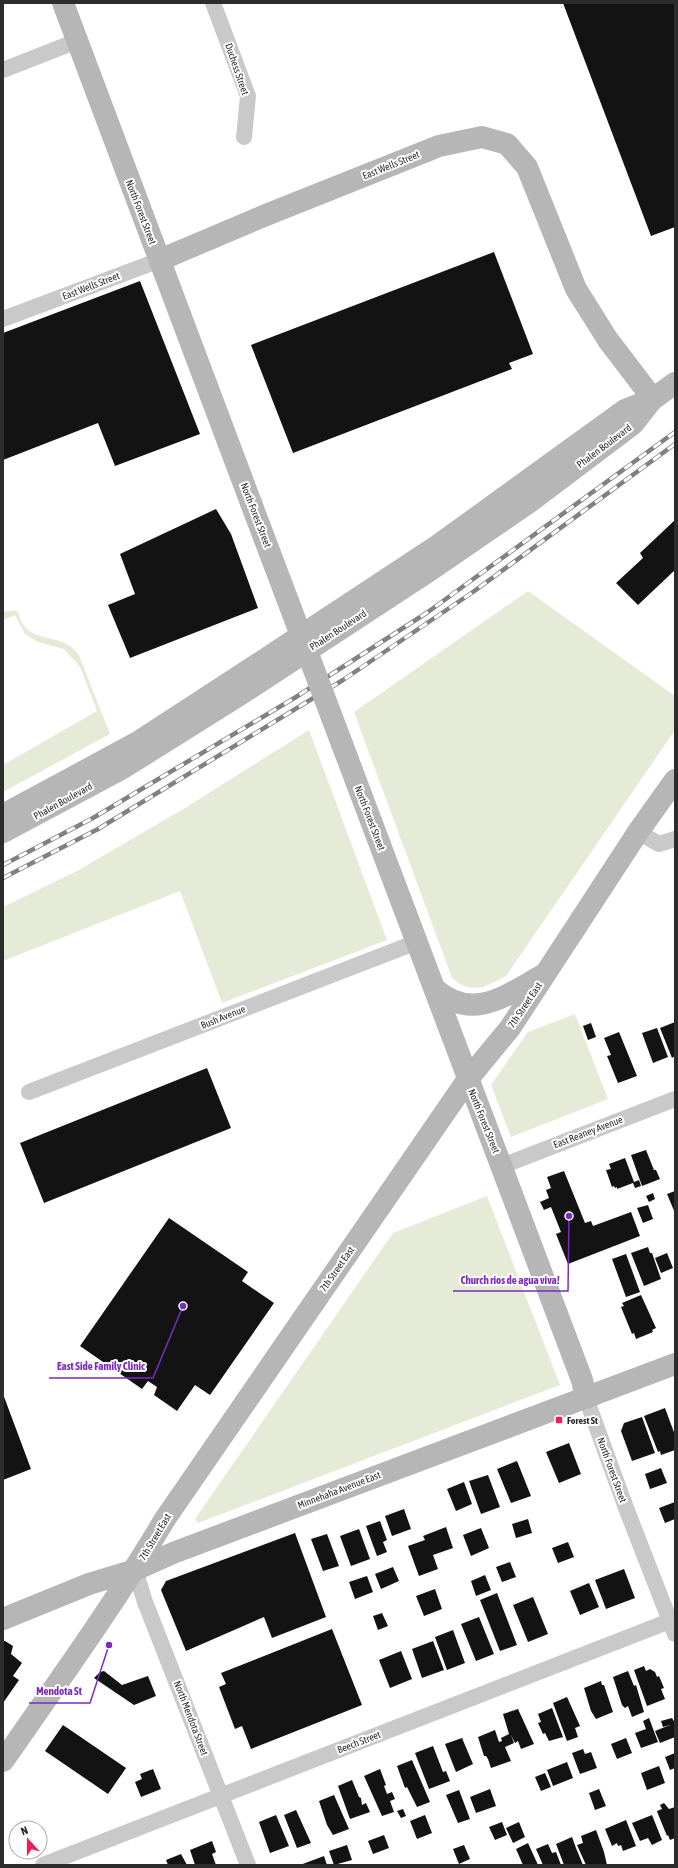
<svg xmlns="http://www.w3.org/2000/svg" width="678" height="1868" font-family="'Asap Condensed',sans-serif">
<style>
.green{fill:#e6ebd7}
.building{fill:#131313}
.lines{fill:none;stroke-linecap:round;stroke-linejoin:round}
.street{stroke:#c9c9c9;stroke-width:16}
.secondary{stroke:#b6b6b6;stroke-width:22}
.rail-casing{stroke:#818181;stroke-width:4.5}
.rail{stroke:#fff;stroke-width:3;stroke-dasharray:9;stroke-linecap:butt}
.secondary-bridge{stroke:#b6b6b6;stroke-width:22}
.poi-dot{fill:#f41c58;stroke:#fff;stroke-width:1.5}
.labels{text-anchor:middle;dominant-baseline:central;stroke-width:4;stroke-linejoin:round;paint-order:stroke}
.street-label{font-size:10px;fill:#2c2c2c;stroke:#fff}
.poi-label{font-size:10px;font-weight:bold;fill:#2c2c2c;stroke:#fff;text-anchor:start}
.leader{fill:none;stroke:#7b2cbf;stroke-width:1.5}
.callout-dot{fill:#7b2cbf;stroke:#fff;stroke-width:1.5}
.callout-label{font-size:11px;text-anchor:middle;font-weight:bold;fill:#7b2cbf;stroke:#fff;stroke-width:4;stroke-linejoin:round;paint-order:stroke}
</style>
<rect width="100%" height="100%" fill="#fff"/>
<path class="green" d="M528 591 675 696V730L506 976C486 987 471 995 452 978L354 712Z
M5 611H18C25 648 62 629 79 655L110 734 3 792V765L97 711 80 667 64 649 38 642 25 634 15 615 3 620V612Z
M309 730 387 940 222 1003 180 891 3 961V907L77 871 185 808Z
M575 1014 608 1099 511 1137 491 1085 528 1032Z
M487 1196 560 1385 198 1523 195 1519 393 1233Z"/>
<path class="building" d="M563 3H675V227L651 236Z
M494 252 533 354 509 363 512 369 293 453 251 345Z
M140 281 200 434 115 466 98 423 3 460V333Z
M216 509 231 534 258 608 130 658 108 605 135 594 120 554Z
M675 520V570L638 605 616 583 643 558 640 553Z
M675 1022V1056L672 1058 660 1028Z
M591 1023 596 1037 588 1040 583 1026Z
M657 1028 668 1057 653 1063 642 1033Z
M619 1032 637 1076 618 1083 607 1056 611 1055 604 1038Z
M207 1068 231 1128 44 1203 20 1143Z
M646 1150 654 1170H656L660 1179 642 1186 631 1155Z
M625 1158 634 1182 639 1180 641 1186 635 1188 633 1183 617 1189V1187L615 1188 614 1186 612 1187 606 1170 611 1169 609 1164Z
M564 1171 585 1223 591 1221 593 1226 631 1212 640 1236 568 1264 556 1234 561 1232 551 1207 544 1210 540 1202 549 1198 546 1190 551 1188 547 1177Z
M675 1191V1213L667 1194Z
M653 1193 655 1199 649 1202 646 1196Z
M648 1205 653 1219 643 1223 637 1208Z
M169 1218 248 1272 242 1281 274 1303 210 1395 195 1385 177 1411 154 1395 157 1387 148 1381 142 1389 80 1346Z
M648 1247 650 1253H652L661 1279 644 1286 631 1253Z
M667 1253 673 1268 661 1273 655 1258Z
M626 1254 640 1292 626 1297 612 1259Z
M641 1295 656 1328 652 1330 653 1332 636 1339 634 1333 632 1334 621 1307 624 1306 622 1303Z
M3 1394 31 1469 3 1480Z
M665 1408 675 1435V1450L661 1455 660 1451 658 1452 644 1416Z
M642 1417 655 1453 632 1461 621 1431 624 1423Z
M569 1443 581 1474 559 1483 546 1452Z
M517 1461 531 1496 511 1503 497 1469Z
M661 1468 667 1483 650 1489 645 1474Z
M488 1475 500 1507 481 1514 469 1481Z
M464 1482 472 1504 456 1511 447 1489Z
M675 1502V1519L665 1523 659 1508Z
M404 1509 411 1529 392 1536 385 1516Z
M528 1519 532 1533 516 1538 512 1524Z
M380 1521 387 1540 383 1542 387 1552 377 1556 366 1526Z
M446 1527 453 1548 433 1555 438 1569 419 1576 408 1546 425 1540 423 1536Z
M481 1528 489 1548 471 1556 463 1535Z
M359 1529 370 1559 351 1566 340 1536Z
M295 1533 326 1617 272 1638 264 1617 186 1651 161 1590 166 1581Z
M327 1534 339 1566 323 1571 311 1539Z
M568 1542 574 1557 558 1563 552 1548Z
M510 1562 516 1577 502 1582 496 1567Z
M393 1567 399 1581 381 1589 375 1574Z
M624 1569 635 1598 606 1609 595 1580Z
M485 1575 491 1590 476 1596 471 1581Z
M367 1576 373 1592 355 1599 349 1582Z
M589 1583 599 1607 580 1615 570 1591Z
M435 1589 442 1609 424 1616 416 1596Z
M497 1593 517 1645 500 1651 480 1600Z
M533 1597 548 1634 528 1642 513 1605Z
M382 1613 388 1626 378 1630 373 1616Z
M479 1617 494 1654 476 1661 461 1624Z
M332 1629 362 1705 251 1749 242 1726 235 1729 219 1687 226 1684 221 1673Z
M453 1630 465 1663 447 1670 435 1637Z
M3 1641H5L13 1646 11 1654 22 1663 13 1676 19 1680 3 1703Z
M433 1641 444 1670 422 1678 412 1649Z
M401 1651 412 1679 390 1688 379 1660Z
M644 1666 646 1671 650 1669 655 1672 657 1677 659 1676 664 1688 661 1689 665 1699 647 1706 634 1670Z
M104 1671 122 1685 148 1676 156 1696 134 1705 94 1678 100 1672Z
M628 1671 634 1686 636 1685 644 1712 632 1717 628 1706 625 1708 622 1705 613 1677Z
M601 1681 602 1685H604L613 1712 596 1719 591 1711 584 1688Z
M567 1697 580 1726 575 1728 578 1737 567 1741 553 1703Z
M552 1708 563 1737 549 1741 545 1733 543 1734 538 1723 541 1722 538 1714Z
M518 1709 534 1744 521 1749 518 1741 515 1743 511 1735 514 1743 505 1747 511 1761 491 1768 488 1759 486 1756H484L478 1737 495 1730 499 1742 502 1741 501 1738 509 1734 503 1714Z
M649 1718 658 1742 641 1748 635 1733 646 1729 643 1721Z
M672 1718 675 1723V1737L660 1743 655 1731 670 1725 663 1727 661 1721Z
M63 1725 126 1768 108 1794 45 1751Z
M462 1738 473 1764 456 1772 445 1744Z
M626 1738 632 1753 617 1759 611 1744Z
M433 1746 443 1772 446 1771 450 1781 429 1789 415 1753Z
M583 1749 585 1754 591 1752 597 1768 580 1774 572 1753Z
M675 1753V1768L670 1770 665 1757Z
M412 1760 430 1802 417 1807 407 1787 405 1788 397 1766Z
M567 1762 573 1778 553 1786 547 1770Z
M659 1766 665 1783 647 1790 641 1773Z
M153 1769 161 1789 141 1797 135 1782 142 1779 140 1774Z
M380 1769 386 1785 384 1786 387 1794 392 1792 395 1799 390 1801 394 1812 382 1816 364 1776Z
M545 1773 551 1787 541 1791 535 1777Z
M352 1780 359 1797 361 1798 362 1805 366 1803 370 1812 350 1819 338 1786Z
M490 1789 496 1806 476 1813 470 1797Z
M599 1789 606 1806 595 1810 589 1793Z
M459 1790 470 1819 458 1823 446 1795Z
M334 1795 349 1829 333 1835 327 1825 319 1801Z
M664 1803 669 1809 675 1807V1838L670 1840 668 1835 667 1836 658 1814 657 1811 662 1809 660 1805Z
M403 1809 406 1816 401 1818 397 1811Z
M296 1810 311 1843 297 1848 284 1815Z
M276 1815 289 1846 270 1853 259 1822Z
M425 1815 432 1833 417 1839 410 1821Z
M652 1815 662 1840 652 1845 648 1838 640 1841 632 1823Z
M626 1820 636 1846 623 1851 621 1845 618 1846 617 1843 612 1846 605 1829Z
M502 1822 507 1835 495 1840 489 1827Z
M519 1822 525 1837 513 1843 506 1828Z
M596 1830 604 1852 607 1865H586L577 1845 583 1843 581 1836Z
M384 1835 389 1848 373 1854 368 1841Z
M572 1837 576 1848 583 1865H564L556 1844Z
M212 1841 216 1852 212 1854 216 1865H195L190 1850Z
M528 1843 538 1865H523L516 1849Z
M548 1844 552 1853 556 1852 561 1865H543L536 1849Z
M347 1845 352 1860 334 1865 329 1851Z
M464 1845 470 1859 459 1864 453 1849Z
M181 1854 187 1865H168L166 1860Z
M324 1856 327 1865H300Z"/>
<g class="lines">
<path class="street" d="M213 3 248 96 244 137
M3 70 77 41
M3 319 160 260
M638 832 659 844 675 839
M29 1092 417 942
M502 1166 675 1099
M586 1398 626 1508 675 1634
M135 1570 145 1602 248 1865
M43 1865 675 1619"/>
<path class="secondary" d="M63 3 251 503
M160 260 266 215 439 146 482 137 507 144 527 167 576 289 608 340 653 399
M342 744 582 1380 586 1398
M3 815 138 742 264 660 437 546 625 410 653 399 675 383
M3 832 123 768 238 696 432 569 531 501 633 424 652 400
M435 989C473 1023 508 994 545 974
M3 1619 89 1584 135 1570 173 1553 675 1364
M3 1761C59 1681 115 1603 165 1519L468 1079 510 1028 638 832 675 780"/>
<defs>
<path id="rail" d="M3 865 93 818 296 697 428 612 675 432
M3 878 98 829 343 680 473 592 675 444"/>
</defs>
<use href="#rail" class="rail-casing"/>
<use href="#rail" class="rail"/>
<path class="secondary-bridge" d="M251 503 342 744"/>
</g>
<rect class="poi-dot" x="555" y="1416" width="8" height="8" rx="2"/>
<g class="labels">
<g class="street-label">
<text transform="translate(237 69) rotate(71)">Duchess Street</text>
<text transform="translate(391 165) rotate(-22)">East Wells Street</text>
<text transform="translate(141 212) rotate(69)">North Forest Street</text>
<text transform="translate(91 286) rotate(-21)">East Wells Street</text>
<text transform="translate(604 446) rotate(-37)">Phalen Boulevard</text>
<text transform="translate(256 515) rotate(69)">North Forest Street</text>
<text transform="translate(338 630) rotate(-33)">Phalen Boulevard</text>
<text transform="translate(63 801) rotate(-29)">Phalen Boulevard</text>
<text transform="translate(370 818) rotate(69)">North Forest Street</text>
<text transform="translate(525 1005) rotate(-56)">7th Street East</text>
<text transform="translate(223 1017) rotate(-22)">Bush Avenue</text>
<text transform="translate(484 1121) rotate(68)">North Forest Street</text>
<text transform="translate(588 1132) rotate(-21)">East Reaney Avenue</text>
<text transform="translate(337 1269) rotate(-55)">7th Street East</text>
<text transform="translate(612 1470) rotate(70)">North Forest Street</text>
<text transform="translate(339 1490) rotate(-21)">Minnehaha Avenue East</text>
<text transform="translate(155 1537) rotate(-59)">7th Street East</text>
<text transform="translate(191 1718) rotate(69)">North Mendota Street</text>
<text transform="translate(359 1742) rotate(-21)">Beech Street</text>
</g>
<g class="poi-label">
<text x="567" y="1420">Forest St</text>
</g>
</g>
<path class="leader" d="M569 1216L568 1291H453M183 1306L153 1378H49M109 1645L90 1703H29"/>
<g class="callout-dot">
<circle cx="569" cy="1216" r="4"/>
<circle cx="183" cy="1306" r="4"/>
<circle cx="109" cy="1645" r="4"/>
</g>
<g class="callout-label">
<text x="510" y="1284">Church rios de agua viva!</text>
<text x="101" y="1370">East Side Family Clinic</text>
<text x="59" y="1695">Mendota St</text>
</g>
<rect width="678" height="1868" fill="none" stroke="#2c2c2c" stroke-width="8"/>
<g transform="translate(28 1840) rotate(339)"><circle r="19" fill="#ffffff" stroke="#ababab"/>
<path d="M0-3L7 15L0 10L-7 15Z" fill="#f41c58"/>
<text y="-6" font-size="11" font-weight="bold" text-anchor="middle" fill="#2c2c2c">N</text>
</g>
</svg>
